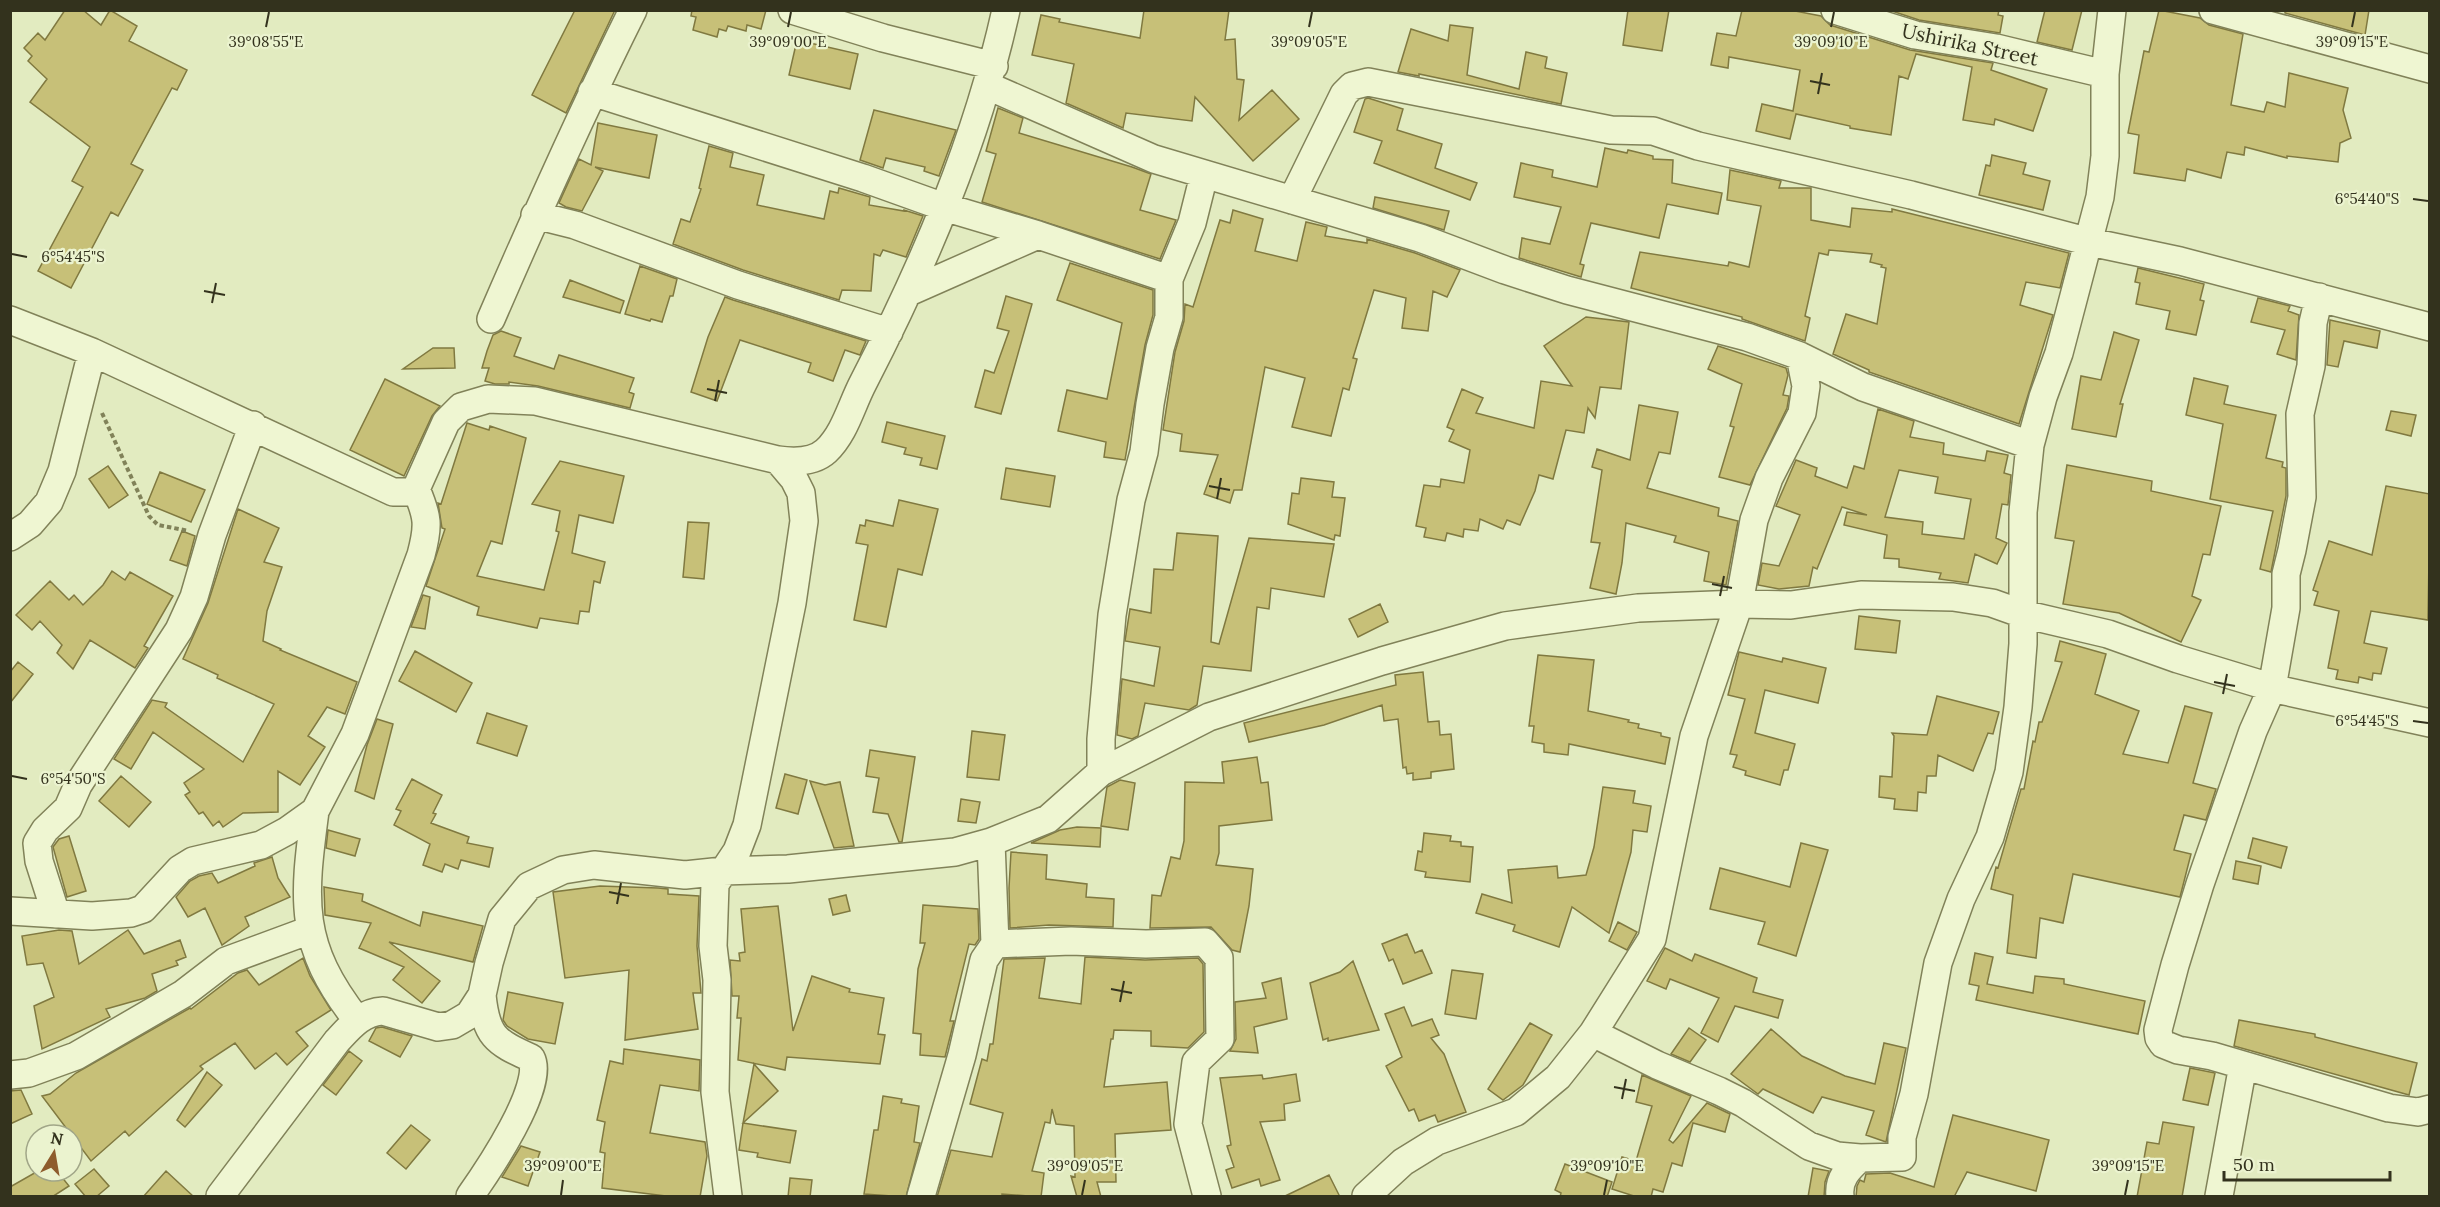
<svg xmlns="http://www.w3.org/2000/svg" width="2440" height="1207" font-family="Lora,serif">
<style>
.building{fill:#c7c078;stroke:#807940;stroke-width:1.5;fill-rule:evenodd}
.lines{fill:none;stroke-linecap:round;stroke-linejoin:round}
.minor-casing{stroke:#818259;stroke-width:30}
.path{stroke:#818259;stroke-width:4;stroke-dasharray:4.5 3;stroke-linecap:butt}
.minor{stroke:#eff6d2;stroke-width:27}
.ticks{fill:none;stroke:#33321d;stroke-width:2}
.labels{text-anchor:middle;dominant-baseline:central;stroke-width:4.5;stroke-linejoin:round;paint-order:stroke}
.street-label{font-size:20px;fill:#33321d;stroke:#ebf3cf}
.ticks-label{font-size:15px;text-anchor:middle;fill:#33321d;stroke:#ebf3cf;stroke-width:4.5;stroke-linejoin:round;paint-order:stroke}
</style>
<rect width="100%" height="100%" fill="#e2ebc0"/>
<path class="building" d="M65 10H83L101 25 110 10 137 26 129 41 187 70 177 90 172 88 131 164 143 170 118 216 111 212 71 288 38 271 83 187 72 181 90 147 30 102 47 79 28 61 32 56 24 48 38 33 45 40Z
M575 10H615L566 113 532 95Z
M692 10H766L761 29 747 25 746 31 728 26 726 31 719 29 717 37 693 30 696 17 691 16Z
M1144 10H1229L1225 40 1235 39 1237 79 1244 80 1239 120 1272 90 1299 119 1253 161 1195 97 1192 121 1126 113 1123 128 1066 103 1074 64 1032 55 1041 15 1060 19 1059 22 1140 38Z
M1628 10H1669L1662 51 1623 45Z
M1742 10H1790L1821 16 1830 25 1910 50 1993 63 1991 70 2047 89 2033 131 1995 119 1994 125 1963 120 1972 67 1916 54 1908 79 1899 76 1891 135 1850 128V126L1796 114 1790 139 1756 131 1762 104 1793 111 1800 70 1729 57 1728 68 1711 65 1717 33 1736 36Z
M1889 10H1999L1998 15 2003 16 2000 33 1919 20Z
M2045 10H2082L2072 50 2037 42Z
M2159 10 2200 18 2209 25 2243 34 2231 105 2264 112 2267 102 2285 107 2289 73 2348 88 2343 110 2351 138 2340 143 2338 162 2287 156V158L2245 147 2244 155 2227 152 2221 178 2187 169 2185 181 2134 173 2139 135 2128 133 2144 51 2149 52Z
M2285 10H2369L2365 35 2285 13Z
M1450 25 1473 28 1467 75 1519 89 1526 52 1547 57 1545 68 1567 73 1561 104 1419 74V76L1398 72 1411 29 1448 41Z
M797 40 858 54 850 89 789 75Z
M1368 98 1403 109 1397 130 1442 144 1435 168 1477 183 1470 200 1374 163 1382 141 1354 132 1365 99Z
M998 108 1023 118 1019 133 1132 167 1151 174 1140 210 1176 220 1160 259 982 202 996 154 986 151Z
M874 110 956 130 939 176 924 171 925 167 886 158 883 168 860 160Z
M598 123 657 135 649 178 595 167 603 171 582 211 566 207 559 203 579 159 591 165Z
M709 146 733 153 730 167 764 175 757 205 824 219 830 191 838 193 839 188 870 197 869 205 904 211V210L923 216 906 257 883 250 880 256 874 254 871 291 842 290 839 300 743 270 673 244 681 219 690 222 701 189 699 188Z
M1605 148 1627 153 1628 150 1653 156V159L1673 160 1672 183 1722 193 1718 214 1667 204 1659 238 1591 223 1580 264 1584 265 1581 277 1519 258 1522 238 1550 244 1561 207 1514 197 1521 163 1553 170 1552 177 1597 187Z
M1992 155 2026 163 2023 174 2050 181 2043 210 1979 195 1986 165 1990 166Z
M1730 170 1781 181 1779 188H1811V220L1850 227 1852 208 1892 212V209L2069 253 2060 288 2026 282 2020 305 2053 315 2019 424 1869 372V370L1833 354 1846 314 1877 324 1886 268 1881 267 1882 265 1870 262 1872 254 1829 250 1828 255 1819 253 1805 316 1810 318 1805 341 1742 319V317L1631 288 1640 252 1728 266 1729 262 1749 267 1761 206 1727 200Z
M1375 197 1449 211 1444 230 1373 208Z
M1233 210 1263 219 1255 251 1297 261 1306 222 1327 227 1325 236 1367 243V239L1415 253 1460 270 1447 297 1433 291 1428 331 1402 328 1406 298 1374 290 1353 358 1357 359 1349 390 1343 388 1331 436 1292 427 1305 378 1265 367 1242 490H1234L1230 503 1204 494 1218 455 1180 451 1182 434 1163 430 1175 352 1184 321 1185 304 1193 307 1220 220 1230 223Z
M1070 263 1153 290V315L1145 345 1125 460 1104 457 1106 442 1058 431 1067 390 1107 399 1122 323 1057 300Z
M640 266 677 279 673 296H670L662 322 651 319 650 321 625 314Z
M2138 268 2204 284 2200 300 2204 301 2196 335 2166 329 2170 311 2136 304 2140 283 2135 282Z
M570 280 624 301 620 313 563 297Z
M1006 296 1032 304 1001 414 975 407 985 370 994 373 1009 331 997 328Z
M725 297 733 300 866 341 860 355 845 350 833 381 808 372 811 363 740 340 717 401 691 392 708 337Z
M2258 298 2290 306 2288 311 2299 315 2296 360 2277 354 2285 330 2251 322Z
M1586 317 1629 322 1621 389 1600 387 1595 418 1588 408 1584 433 1566 430 1553 479 1539 475 1535 491 1520 525 1507 520 1503 529 1480 519 1478 531 1464 529 1463 537 1447 533 1445 541 1424 537 1426 528 1416 526 1424 485 1440 487 1441 479 1464 483 1470 450 1449 441 1454 430 1447 427 1462 389 1483 398 1476 413 1534 428 1541 381 1572 386 1544 346Z
M2330 320 2380 331 2377 348 2344 341 2338 367 2327 365Z
M501 331 521 338 514 356 554 369 559 355 634 378 629 392 634 394 630 408 538 386 509 382V384H495L485 381 489 368H482L487 351 493 335Z
M2114 332 2139 340 2120 404H2123L2116 437 2072 429 2081 376 2101 380Z
M1718 346 1786 368 1788 375 1783 395 1789 396 1787 408 1750 485 1719 477 1734 427 1730 426 1742 384 1708 369Z
M433 348H454L455 368 403 369Z
M2194 378 2228 386 2224 404 2276 415 2266 458 2283 462 2282 467 2286 468V496L2271 572 2260 569 2273 511 2210 499 2223 424 2186 415Z
M385 379 440 406 432 416 404 476 350 450Z
M1639 405 1678 412 1670 454 1659 452 1647 488 1719 508 1718 516 1738 521 1726 585 1704 581 1709 552 1674 542 1676 536 1626 523 1622 563 1616 594 1590 588 1600 543 1591 542 1602 470 1592 467 1597 449 1630 460Z
M1878 409 1914 421 1910 437 1944 443 1943 454 1985 461 1987 451 2008 455 2004 473 2011 475 2008 505 2002 504 1996 538 2007 543 1997 564 1975 554 1968 583 1939 579 1941 573 1899 567V559L1884 558 1887 535 1844 525 1847 512 1867 515 1842 507 1817 569 1813 567 1809 586 1779 589 1758 585 1762 563 1779 566 1800 515 1776 506 1796 460 1817 468 1815 476 1847 488 1854 466 1864 469ZM1899 470 1938 477 1935 493 1971 499 1964 539 1922 534 1923 522 1885 517Z
M2391 411 2416 415 2411 436 2386 430Z
M887 422 945 436 937 469 920 465 922 458 904 454 906 448 882 442Z
M467 423 489 430 490 426 526 438 502 544 491 541 477 576 544 590 559 532 556 531 560 511 532 504 560 461 624 476 613 523 579 515 572 553 605 562 600 583 594 581 589 612 580 611 578 624 540 618 537 628 477 615 479 607 426 586 445 529 442 528 438 503 441 504Z
M2067 465 2152 481 2151 491 2221 506 2210 555 2203 554 2192 596 2201 600 2181 642 2119 613 2063 604 2074 541 2055 538Z
M108 466 128 495 109 508 89 479Z
M1006 468 1055 476 1050 507 1001 499Z
M160 472 205 490 191 522 147 504Z
M1301 478 1334 482 1332 497 1345 498 1340 536 1335 535 1334 540 1288 524 1292 493 1299 494Z
M2386 486 2430 494 2428 620 2371 611 2364 643 2387 648 2381 674 2373 673 2372 680 2359 677 2358 683 2336 679 2338 670 2328 668 2339 611 2314 605 2318 592 2313 590 2329 541 2372 555Z
M899 500 938 509 922 575 898 569 886 627 854 620 868 545 856 543 860 525 865 526 866 520 893 526Z
M238 509 279 528 264 562 282 567 267 611 263 641 281 649 280 650 357 682 345 714 327 707 308 736 325 747 300 785 278 771V812L243 813 223 827 219 821 213 826 203 812 199 814 185 795 190 792 184 783 204 769 153 732 131 769 114 759 152 700 167 703 165 707 243 762 274 704 217 678 218 675 183 659 208 603Z
M688 522 709 523 704 579 683 577Z
M182 531 195 536 187 566 170 560Z
M1177 533 1218 536 1211 642 1219 644 1249 538 1334 544 1324 597 1271 588 1269 609 1257 607 1251 671 1203 666 1197 705 1189 710 1145 703 1138 736 1132 739 1117 735 1122 679 1154 686 1160 647 1125 641 1130 609 1151 613 1154 569 1173 570Z
M112 571 125 580 130 572 173 596 144 646 148 648 135 668 90 640 73 669 57 653 62 645 40 621 32 630 16 615 50 581 69 600 74 595 83 605 103 585Z
M423 595 430 597 425 629 411 627Z
M1380 604 1388 622 1358 637 1349 619Z
M1859 616 1900 621 1896 653 1855 649Z
M2060 641 2106 654 2095 694 2139 711 2123 754 2168 763 2185 706 2212 713 2193 783 2216 789 2206 820 2184 815 2174 850 2191 854 2180 897 2073 874 2063 923 2040 918 2036 958 2007 953 2013 895 1991 889 1996 867 1998 868 2021 789H2024L2033 741 2035 742 2039 722H2042L2062 662 2055 661Z
M415 651 472 683 456 712 399 681Z
M1739 652 1782 662 1783 658 1826 668 1818 703 1765 690 1755 733 1795 744 1788 770H1784L1780 785 1745 775 1746 771 1733 767 1737 755 1730 754 1745 699 1728 695Z
M1538 655 1594 660 1588 711 1629 720 1628 722 1639 724 1638 728 1661 733V736L1670 738 1665 764 1569 744 1568 755 1544 752V744L1532 742 1534 726H1529Z
M18 662 33 674 10 703V672Z
M1423 672 1428 722 1439 721 1440 735 1451 734 1454 769 1431 772V778L1413 780V773L1407 774 1406 767 1403 768 1398 719 1384 721 1382 705 1324 725 1249 742 1244 723 1396 685 1395 675Z
M1937 696 1999 712 1993 734 1988 733 1973 771 1938 755 1936 776H1927L1926 793 1918 792 1917 811 1894 809 1895 799 1879 797 1880 776 1892 777 1894 736 1892 733 1927 735Z
M487 713 527 726 517 756 477 743Z
M377 719 393 724 374 799 355 791 367 745Z
M972 731 1005 735 999 780 967 777Z
M870 750 915 757 902 842H899L888 814 873 812 879 778 866 776Z
M1257 757 1261 783 1268 782 1272 820 1219 826V853L1216 865 1253 869 1249 906 1240 952 1232 950 1211 927 1150 928 1152 895 1161 896 1171 857 1180 859 1184 841 1185 782 1224 783 1222 762Z
M785 774 807 780 798 814 776 808Z
M121 776 151 802 129 827 99 801Z
M412 779 442 795 433 813 436 814 431 823 469 837 467 843 493 848 489 867 461 860 458 869 445 864 442 872 423 865 430 844 394 825 401 811 396 809Z
M1120 780 1135 783 1128 830 1101 826 1107 787Z
M810 781 825 785 840 782 854 846 834 848Z
M1603 787 1635 791 1633 803 1651 806 1647 832 1633 830 1631 852 1609 933 1572 907 1559 947 1513 931 1515 925 1476 913 1482 894 1512 903 1508 870 1557 866 1558 878 1586 875 1594 847Z
M961 799 980 802 976 823 958 821Z
M1077 827 1101 828 1100 847 1031 843 1060 830Z
M328 830 360 839 355 856 326 848Z
M1424 833 1451 836 1450 841 1461 842V846L1473 847 1470 882 1425 877 1426 872 1415 870 1418 851 1422 852Z
M69 836 86 891 67 897 53 847 59 839Z
M2253 838 2287 847 2281 868 2248 858Z
M1801 843 1828 850 1796 956 1758 944 1765 922 1710 909 1720 868 1790 887Z
M1011 852 1047 855 1046 879 1087 884 1086 897 1114 899 1113 927 1049 925 1010 928 1009 888Z
M272 857 278 878 290 897 245 917 249 926 222 945 205 908 188 917 176 897 190 881 199 876 212 873 218 883 255 866 254 863Z
M2236 861 2261 866 2258 884 2233 879Z
M600 886 658 888 668 889V894L699 896 697 946 701 993H693L698 1029 625 1040 629 970 565 978 553 892Z
M324 887 363 894 362 901 420 926 423 912 483 926 473 962 389 942 440 981 422 1003 393 980 404 967 359 948 371 923 325 915Z
M846 895 850 911 833 915 829 899Z
M923 905 978 909 979 939 975 945 969 944 950 1021H954L945 1057 920 1055 921 1034 913 1033 918 969 925 943H920Z
M778 906 793 1031 812 976 850 989 849 992 884 998 878 1034 885 1035 880 1064 787 1057 785 1070 738 1060 741 1018H737L739 996H732L730 960 740 961 739 953 745 952 741 909Z
M1618 922 1637 932 1627 950 1609 941Z
M59 930 72 931 79 964 128 930 144 954 180 940 186 957 176 961 178 965 152 974 157 991 145 998 106 1009 110 1017 42 1049 34 1006 54 997 43 963 27 965 22 936Z
M1407 934 1415 953 1422 950 1432 973 1403 984 1393 959 1389 961 1382 944Z
M1665 948 1692 961 1695 954 1757 978 1753 992 1783 1000 1778 1018 1735 1006 1718 1042 1701 1033 1719 998 1670 979 1666 989 1647 981Z
M1975 953 1993 957 1987 984 2033 993 2035 976 2064 979V984L2145 1001 2138 1034 1976 1000 1979 986 1969 984Z
M1085 957 1145 960 1198 958 1203 964 1204 1032 1188 1048 1151 1046V1031L1114 1030 1113 1039H1111L1104 1087 1167 1082 1171 1130 1115 1134 1116 1182H1097L1101 1197H1077L1071 1176 1075 1177 1074 1126 1056 1124 1052 1109 1050 1123 1045 1122 1032 1171 1044 1173 1041 1197 1002 1194V1197H937L951 1150 992 1157 1003 1113 970 1104 982 1059 987 1061 990 1044H993L1004 959 1045 958 1039 998 1081 1004Z
M303 958 310 976 331 1010 296 1032 308 1046 287 1065 276 1053 255 1069 235 1043 200 1066 203 1069 129 1136 125 1131 91 1161 42 1096 50 1094 76 1073 190 1008 191 1009 238 973 247 970 259 985Z
M1353 961 1379 1030 1328 1041V1038L1323 1040 1310 983 1340 972Z
M1452 970 1483 974 1476 1019 1445 1014Z
M1281 978 1287 1019 1254 1027 1258 1053 1230 1051 1236 1039 1235 1002 1266 998 1262 983Z
M508 992 563 1003 555 1044 528 1039 507 1026 503 1020Z
M1404 1007 1412 1026 1432 1019 1439 1035 1431 1038 1444 1054 1466 1112 1438 1122 1435 1115 1419 1121 1414 1109 1409 1111 1386 1066 1402 1057 1385 1014Z
M2239 1020 2315 1034V1037L2417 1063 2409 1095 2234 1046Z
M1530 1023 1552 1035 1523 1085 1503 1100 1488 1089Z
M382 1027 412 1036 400 1057 369 1041 376 1028Z
M1689 1028 1706 1040 1690 1062 1671 1054Z
M1771 1029 1802 1056 1845 1076 1875 1084 1884 1043 1906 1048 1886 1142 1866 1135 1874 1111 1822 1097 1813 1113 1763 1089 1758 1094 1731 1074Z
M624 1049 700 1060 699 1091 660 1085 650 1133 705 1142 707 1156 700 1197H674L602 1188 605 1153 600 1152 605 1122 597 1120 610 1061 623 1064Z
M349 1051 362 1061 336 1095 323 1085Z
M754 1064 778 1091 743 1123 796 1131 790 1163 757 1157 758 1153 739 1150 743 1123Z
M2190 1068 2215 1073 2208 1105 2183 1100Z
M207 1072 222 1085 185 1127 177 1120Z
M1296 1074 1300 1101 1284 1104 1285 1120 1260 1122 1280 1180 1261 1186 1259 1179 1232 1188 1226 1170 1234 1167 1227 1146 1231 1145 1220 1078 1262 1075 1263 1079Z
M1642 1075 1691 1096 1669 1140 1673 1143 1707 1103 1730 1114 1725 1132 1693 1123 1682 1166 1672 1163 1663 1192 1653 1189 1651 1197H1637L1612 1189 1622 1157 1636 1161 1652 1106 1636 1102Z
M21 1090 32 1114 10 1124V1091Z
M883 1096 902 1099 901 1103 919 1106 914 1142 920 1143 906 1197 864 1194 874 1130H878Z
M1953 1115 2049 1140 2036 1191 1967 1172 1954 1197H1856L1857 1186 1860 1180 1864 1182 1866 1174 1890 1173 1934 1187Z
M2163 1122 2194 1127 2182 1197H2137L2147 1142 2159 1144Z
M411 1125 430 1140 406 1169 387 1153Z
M521 1146 540 1152 528 1186 502 1177Z
M1565 1164 1612 1182 1607 1197H1560L1561 1193 1555 1190Z
M1813 1168 1829 1171 1825 1182 1824 1197H1808Z
M94 1169 109 1186 96 1197H86L75 1184Z
M38 1171H57L69 1186 52 1197H10V1187Z
M166 1171 194 1197H143Z
M1329 1175 1340 1197H1283Z
M790 1178 812 1180 810 1197H788Z"/>
<g class="lines">
<defs>
<path id="minor" d="M792 10 883 38 994 66
M1835 10 1915 35 1996 48 2105 74
M2213 10 2430 69
M988 86 1154 159 1420 238 1505 270 1567 290 1747 337 1800 356 1863 387 2030 445
M592 92 863 178 944 207 1038 235 1169 279
M1292 200 1344 94 1352 86 1368 82 1611 130 1653 131 1698 146 1911 195 2090 242 2180 261 2430 327
M535 215 575 225 738 285 889 332
M909 292 1038 235
M2319 297 2313 323 2311 366 2300 414 2302 497 2292 550 2286 574V608L2272 688 2253 731 2200 884 2175 965 2158 1030 2159 1038 2163 1044 2178 1050 2212 1056 2389 1108 2418 1112 2430 1109
M491 319C536 215 582 112 633 10
M10 320 92 352 393 492H409L416 489 446 422 461 407 488 399 535 401 778 460C793 462 814 462 826 451 845 433 851 406 863 383 924 265 977 141 1006 10
M10 537 30 524 49 502 62 471 92 352
M1101 772V739L1112 615 1131 500 1144 452 1150 404 1160 348 1169 317V279L1192 223 1204 175
M315 811C303 901 298 945 357 1020
M10 911 92 916 131 913 143 909 180 869 193 861 261 845 287 831 315 811 355 734 421 555C429 525 428 517 416 489
M56 914 39 861 37 843 45 830 68 808 78 785 179 630 194 597 212 535 253 425
M995 944 1071 941 1146 944 1205 942 1219 958 1220 1039 1196 1062 1188 1124 1207 1196
M1593 1033 1657 1065 1719 1091 1743 1103 1809 1146 1837 1156 1860 1158
M10 1075 29 1073 76 1056 183 994 226 961 310 930
M220 1196 337 1041C350 1027 362 1012 383 1011L438 1027 452 1025 469 1015 482 995 489 963 502 919 529 886 563 870 594 865 685 875 723 871 788 869 955 852 991 842 1048 819 1101 772 1209 717 1382 661 1505 626 1638 608 1739 604 1791 605 1861 595 1953 597 1992 603 2023 614 2108 634 2178 659 2280 690 2430 723
M470 1196C487 1172 546 1085 531 1058 495 1042 486 1036 482 995
M728 1196 715 1092 717 980 713 946 715 884 737 851 747 825 792 603 804 521 801 493 794 479 778 460
M921 1196 962 1055 984 960 995 944 991 842
M1366 1196 1403 1162 1437 1141 1516 1112 1558 1077 1593 1033 1652 939 1694 736 1739 604 1754 520 1769 478 1802 413 1806 386 1800 356
M1840 1196C1838 1179 1848 1169 1860 1158L1902 1157V1137L1914 1094 1938 963 1961 899 1990 837 2009 772 2018 707 2023 644V512L2030 445 2043 397 2059 353 2100 197 2105 156V74L2112 10
M2219 1196 2243 1065"/>
</defs>
<use href="#minor" class="minor-casing"/>
<path class="path" d="M102 413 149 516 158 525 189 531"/>
<use href="#minor" class="minor"/>
</g>
<path class="ticks" d="M266 27 269 12M788 27 791 12M1309 27 1312 12M1831 27 1834 12M2352 27 2355 12M1810 81 1830 85M1818 94 1822 73M2413 199 2428 201M12 254 27 257M204 291 225 295M212 303 216 283M707 389 727 393M715 401 719 380M1209 486 1230 490M1217 499 1221 478M1712 584 1732 588M1720 596 1724 576M2214 682 2235 686M2223 694 2227 674M2413 721 2428 723M12 776 27 779M609 892 629 896M617 904 621 883M1111 989 1132 993M1120 1002 1124 981M1614 1087 1635 1091M1622 1099 1626 1079M561 1195 563 1180M1082 1195 1085 1180M1604 1195 1607 1180M2125 1195 2128 1180"/>
<g class="labels">
<g class="street-label">
<text transform="translate(1970 44) rotate(12)">Ushirika Street</text>
</g>
</g>
<g class="ticks-label">
<text x="266" y="47">39°08'55"E</text>
<text x="788" y="47">39°09'00"E</text>
<text x="1309" y="47">39°09'05"E</text>
<text x="1831" y="47">39°09'10"E</text>
<text x="2352" y="47">39°09'15"E</text>
<text x="2367" y="204">6°54'40"S</text>
<text x="73" y="262">6°54'45"S</text>
<text x="2367" y="726">6°54'45"S</text>
<text x="73" y="784">6°54'50"S</text>
<text x="563" y="1171">39°09'00"E</text>
<text x="1085" y="1171">39°09'05"E</text>
<text x="1607" y="1171">39°09'10"E</text>
<text x="2128" y="1171">39°09'15"E</text>
</g>
<rect width="2440" height="1207" fill="none" stroke="#33321d" stroke-width="24"/>
<g transform="translate(54 1153) rotate(11)"><circle r="28" fill="#ebf3cf" stroke="#a1a688" stroke-width="1.5"/>
<path d="M0-4.5L10 22L0 15L-10 22Z" fill="#8e5c2d"/>
<text y="-9" font-size="16" font-weight="bold" text-anchor="middle" fill="#33321d">N</text>
</g>
<path d="M2224 1171v9h166v-9" fill="none" stroke="#33321d" stroke-width="3"/>
<text x="2233" y="1171" font-size="18" fill="#33321d" stroke="#ebf3cf" stroke-width="4.5" paint-order="stroke">50 m</text>
</svg>
